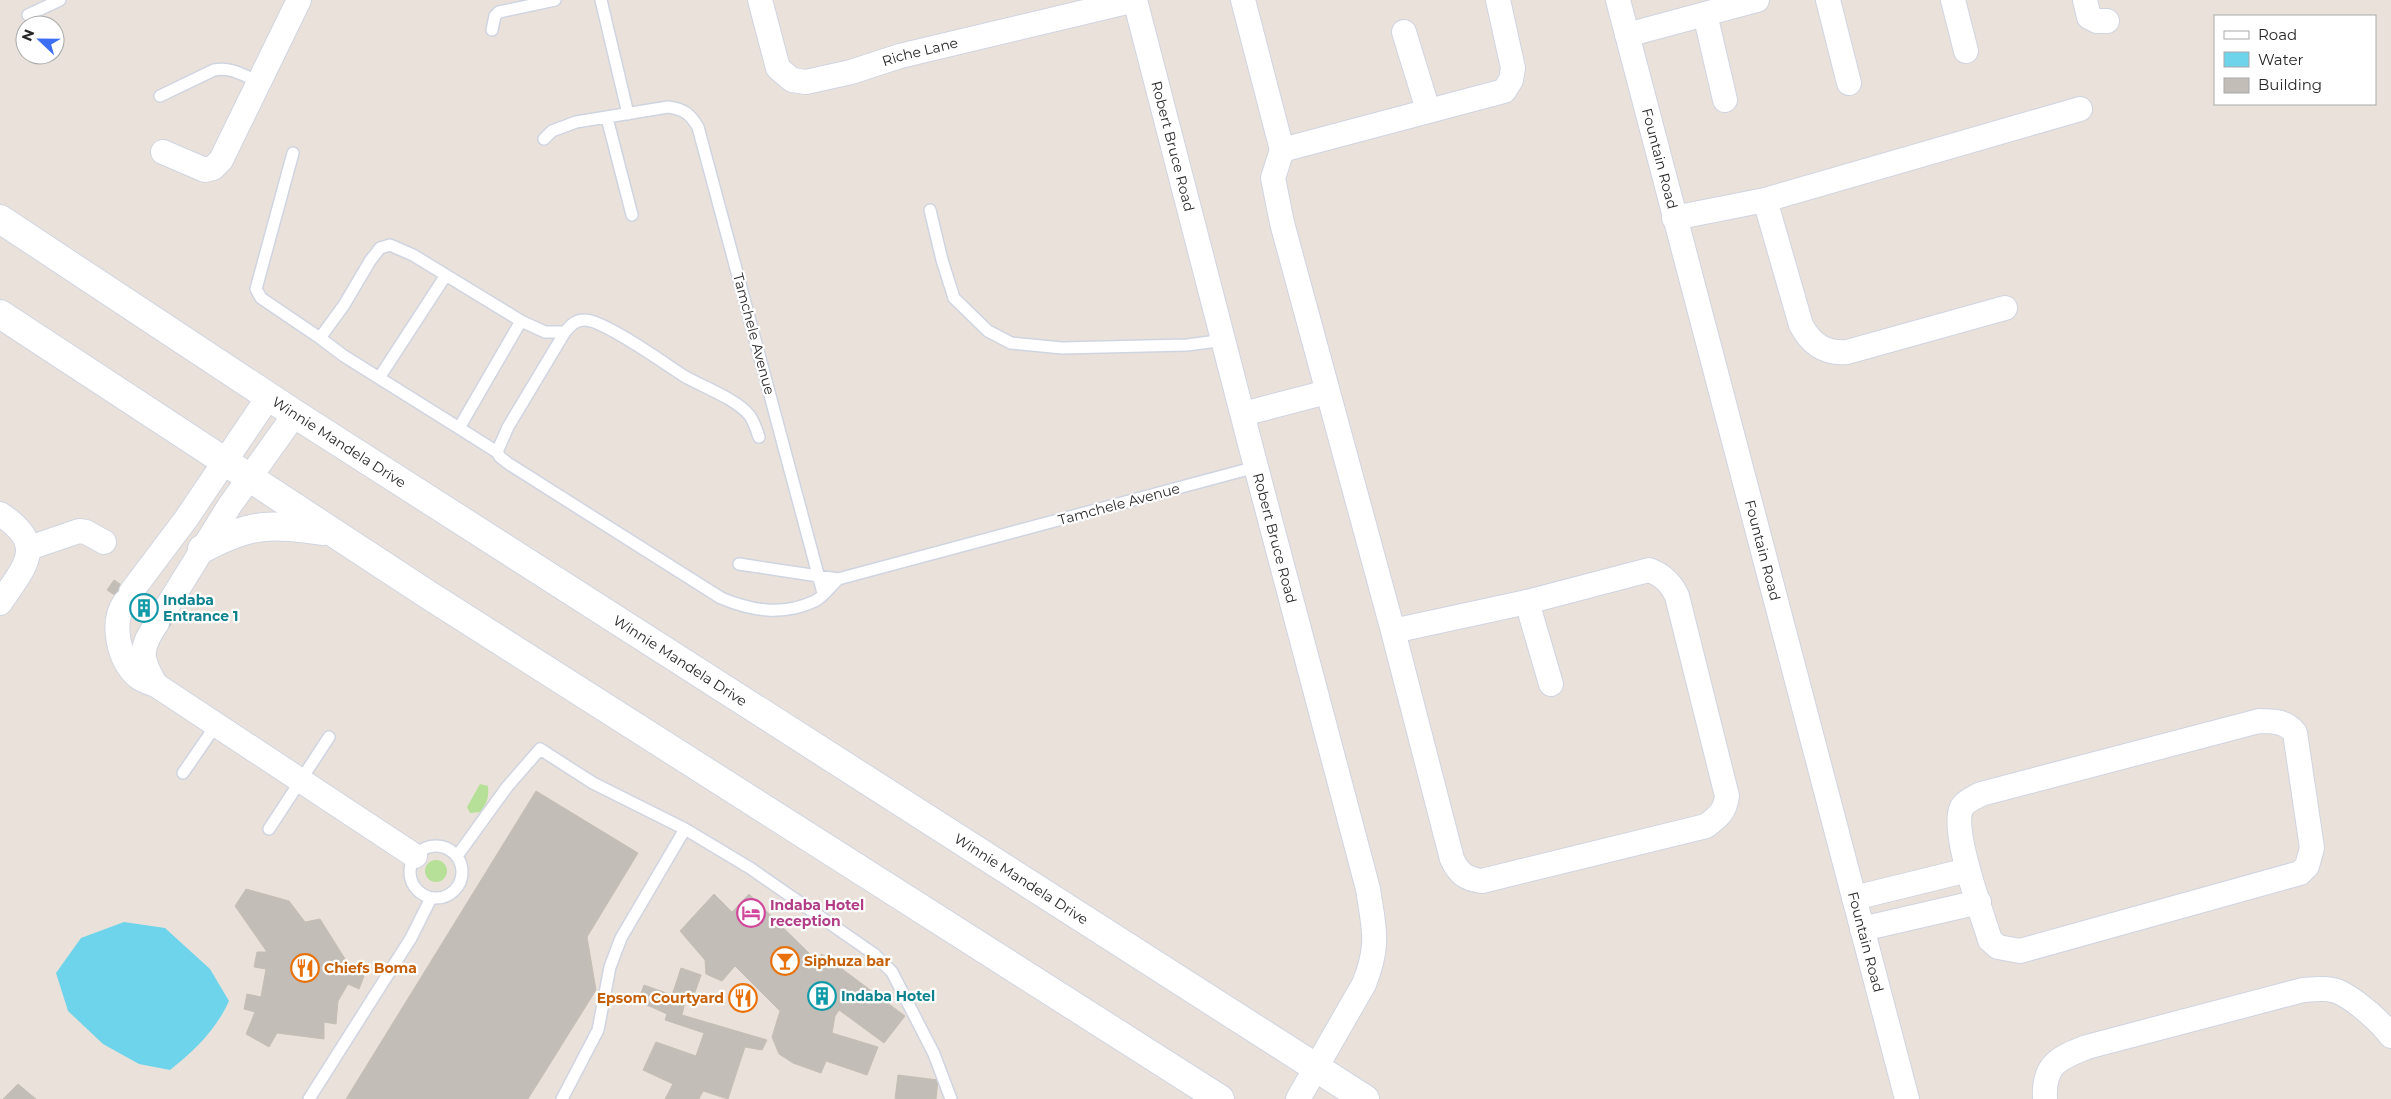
<svg xmlns="http://www.w3.org/2000/svg" width="2391" height="1099" font-family="Montserrat,sans-serif">
<style>
.green{fill:#b6e097}
.water{fill:#6ed4eb}
.building{fill:#c2bdb6;stroke:#c5beb4}
.lines{fill:none;stroke-linecap:round;stroke-linejoin:round}
.service-casing{stroke:#cfd4e1;stroke-width:14}
.minor-casing{stroke:#cfd4e1;stroke-width:26}
.secondary-casing{stroke:#cfd4e1;stroke-width:30}
.service{stroke:#fff;stroke-width:11}
.minor{stroke:#fff;stroke-width:24}
.secondary{stroke:#fff;stroke-width:28}
.labels{text-anchor:middle;dominant-baseline:central;stroke-width:4.5;stroke-linejoin:round;paint-order:stroke}
.street-label{font-size:14px;fill:#282828;stroke:#fff}
.culture-label{font-size:14px;font-weight:bold;fill:#0d838f;stroke:#fff;text-anchor:start}
.hotel-label{font-size:14px;font-weight:bold;fill:#b23c85;stroke:#fff;text-anchor:start}
.food-label{font-size:14px;font-weight:bold;fill:#c56008;stroke:#fff;text-anchor:start}
</style>
<rect width="100%" height="100%" fill="#eae2da"/>
<path class="green" d="M480 784 488 786C489 797 487 804 480 812L470 813 467 807Z
M425 871a11 11 0 1 1 22 0a11 11 0 1 1-22 0Z"/>
<path class="water" d="M124 922 165 928 210 969 229 1001C216 1030 194 1051 170 1070L139 1064 103 1044 68 1011 56 973 81 938Z"/>
<path class="building" d="M114 580 174 620 167 630 107 590Z
M536 791 638 853 587 937 596 990 528 1099H346Z
M246 889 289 901 305 922 320 919 352 970 364 976 359 989 348 984 338 1001 336 1024 324 1022V1039L277 1033 269 1047 246 1034 255 1012 244 1009 247 994 261 997 266 969 254 967 257 952H267L235 906Z
M714 894 732 912 749 894 816 960 822 954 905 1016 884 1043 839 1010 835 1016 832 1033 878 1047 867 1075 826 1061 821 1073 793 1063 779 1054 772 1037 780 1011 735 966 722 981 706 974 705 960 680 931Z
M681 968 701 975 694 995 687 993 682 1015 767 1040 762 1050 745 1047 728 1099 703 1091 699 1099H665L673 1084 643 1070 656 1042 696 1056 704 1033 665 1020 667 1014 638 1001 644 985 672 995Z
M898 1075 938 1080 936 1099H895Z
M18 1084 36 1099H3Z"/>
<g class="lines">
<defs>
<path id="service" d="M601 0 628 114
M28 15 60 0
M492 30 495 16 499 12 555 0
M160 96 214 70C232 67 243 75 259 82
M607 118 632 215
M544 139 552 131 576 122 668 107C684 109 690 114 698 127L823 593
M293 153 256 289 261 298 320 338
M930 210 942 260 954 298 988 331 1011 343 1062 348 1187 345 1225 340
M379 378 446 275
M459 428 344 356 320 338 344 305 370 261 380 248 390 245 413 255 521 321
M759 437C757 431 754 422 750 416 737 399 703 387 684 376 665 364 603 319 584 320 575 320 570 326 565 332L508 427 497 452 500 457 509 464 721 598C752 611 783 616 815 601 823 597 831 586 838 579
M497 452 459 428 521 321 545 332H565
M739 564 838 579 1256 467
M183 773 216 725
M269 829 329 737
M410 872a26 26 0 1 1 52 0a26 26 0 1 1-52 0Z
M457 856 507 787 540 749 593 783 685 829 750 868 874 954 892 972 934 1054 951 1099
M309 1099 411 938 431 898
M562 1099 598 1030 610 967 621 938 685 829"/>
<g id="minor">
<path id="s1" d="M760 0 778 68 792 80 806 82 851 72 900 56 1135 0"/>
<path id="s2" d="M1135 0 1256 467 1368 889C1374 929 1380 944 1364 984L1298 1099"/>
<path d="M1243 0 1282 150 1273 178 1282 223 1393 631 1452 859C1459 874 1466 879 1482 881L1706 826C1718 817 1725 812 1727 796L1677 596C1671 583 1663 575 1649 570L1527 602 1393 631"/>
<path id="s3" d="M1618 0 1907 1099"/>
<path d="M1828 0 1849 83"/>
<path d="M1953 0 1966 51"/>
<path d="M2085 0 2089 17 2097 21H2107"/>
<path d="M1705 14 1725 100"/>
<path d="M1404 32 1428 110"/>
<path d="M1627 35 1757 0"/>
<path d="M1282 150 1504 91 1511 80 1513 68 1498 0"/>
<path d="M163 152 205 170 213 168 221 160 299 0"/>
<path d="M1765 200 1801 325C1811 344 1825 354 1847 352L2005 308"/>
<path d="M1674 218 1765 200 2080 109"/>
<path d="M1243 414 1327 392"/>
<path d="M0 514C48 545 25 566 0 603"/>
<path d="M29 548 79 531 86 532 104 542"/>
<path d="M131 592 186 519 269 396"/>
<path d="M125 602C110 623 119 661 138 677 143 681 150 683 156 685L415 856"/>
<path d="M1527 602 1551 684"/>
<path d="M163 613 230 505 295 414"/>
<path d="M156 685C140 658 139 649 157 623"/>
<path d="M2259 721C2273 721 2286 721 2295 733L2312 848 2307 866 2300 873 2020 951 1998 947 1990 940C1982 913 1950 830 1962 807 1967 800 1974 798 1981 794Z"/>
<path d="M1854 898 1968 870"/>
<path d="M1862 929 1979 902"/>
<path d="M2045 1099C2043 1064 2059 1058 2087 1047L2303 990C2316 989 2331 987 2343 994 2359 1003 2381 1022 2391 1036"/>
</g>
<g id="secondary">
<path id="s4" d="M0 219 295 414 1365 1099"/>
<path d="M0 314 427 594 1220 1099"/>
<path d="M202 549C252 522 270 524 324 531"/>
</g>
</defs>
<use href="#service" class="service-casing"/>
<use href="#minor" class="minor-casing"/>
<use href="#secondary" class="secondary-casing"/>
<use href="#service" class="service"/>
<use href="#minor" class="minor"/>
<use href="#secondary" class="secondary"/>
</g>
<defs>
<symbol id="building-ring" viewBox="-11 -11 22 22"><circle r="9.5" fill="#fff" stroke="#0f9aa8" stroke-width="1.5"/><path d="M-4-6H4V6H1V3H-1V6H-4ZM-2.5-4.3h1.7v1.8h-1.7ZM.8-4.3h1.7v1.8H.8ZM-2.5-1h1.7V.8h-1.7ZM.8-1h1.7V.8H.8Z" fill="#0f9aa8"/></symbol>
<symbol id="hotel-ring" viewBox="-11 -11 22 22"><circle r="9.5" fill="#fff" stroke="#d1479c" stroke-width="1.5"/><path d="M-6-4.5h1.5V1H6V5H4.5V3h-9V5H-6ZM-4 0a1.8 1.8 0 1 1 3.6 0ZM.5 0V-2.5h3Q6-2.5 6 0Z" fill="#d1479c"/></symbol>
<symbol id="bar-ring" viewBox="-11 -11 22 22"><circle r="9.5" fill="#fff" stroke="#e8710a" stroke-width="1.5"/><path d="M-6-5H6L.8 .8V4.5H3.5V6h-7V4.5H-.8V.8Z" fill="#e8710a"/></symbol>
<symbol id="restaurant-ring" viewBox="-11 -11 22 22"><circle r="9.5" fill="#fff" stroke="#e8710a" stroke-width="1.5"/><path d="M-5-6h1v4h1v-4h1v4h1v-4h1v5L-1.5 .5V6h-2V.5L-5-1ZM5-6V6H3V1.5H1.5Q1.5-4 5-6Z" fill="#e8710a"/></symbol>
</defs>
<g fill-rule="evenodd">
<use href="#building-ring" x="128" y="592" width="32" height="32"/>
<use href="#hotel-ring" x="735" y="897" width="32" height="32"/>
<use href="#bar-ring" x="769" y="945" width="32" height="32"/>
<use href="#restaurant-ring" x="289" y="952" width="32" height="32"/>
<use href="#building-ring" x="806" y="980" width="32" height="32"/>
<use href="#restaurant-ring" x="727" y="982" width="32" height="32"/>
</g>
<g class="labels">
<g class="street-label">
<text stroke="none"><textPath href="#s1" startOffset="221">Riche Lane</textPath></text>
<text stroke="none"><textPath href="#s2" startOffset="151">Robert Bruce Road</textPath></text>
<text stroke="none"><textPath href="#s3" startOffset="164">Fountain Road</textPath></text>
<text transform="translate(754 334) rotate(75)">Tamchele Avenue</text>
<text stroke="none"><textPath href="#s4" startOffset="406">Winnie Mandela Drive</textPath></text>
<text transform="translate(1119 504) rotate(-15)">Tamchele Avenue</text>
<text stroke="none"><textPath href="#s2" startOffset="556">Robert Bruce Road</textPath></text>
<text stroke="none"><textPath href="#s3" startOffset="569">Fountain Road</textPath></text>
<text stroke="none"><textPath href="#s4" startOffset="811">Winnie Mandela Drive</textPath></text>
<text stroke="none"><textPath href="#s4" startOffset="1216">Winnie Mandela Drive</textPath></text>
<text stroke="none"><textPath href="#s3" startOffset="974">Fountain Road</textPath></text>
</g>
<g class="culture-label">
<text x="163" y="600">Indaba<tspan x="163" dy="16">Entrance 1</tspan></text>
<text x="841" y="996">Indaba Hotel</text>
</g>
<g class="hotel-label">
<text x="770" y="905">Indaba Hotel<tspan x="770" dy="16">reception</tspan></text>
</g>
<g class="food-label">
<text x="804" y="961">Siphuza bar</text>
<text x="324" y="968">Chiefs Boma</text>
<text x="724" y="998" text-anchor="end">Epsom Courtyard</text>
</g>
</g>
<rect x="2214" y="15" width="162" height="90" fill="#ffffff" stroke="#a9a9a9"/>
<rect x="2224" y="31" width="25" height="8" fill="#ffffff" stroke="#a9a9a9"/>
<text x="2258" y="40" font-size="15" fill="#282828">Road</text>
<rect x="2224" y="52" width="25" height="15" fill="#6ed4eb" stroke="#a9a9a9"/>
<text x="2258" y="65" font-size="15" fill="#282828">Water</text>
<rect x="2224" y="78" width="25" height="15" fill="#c2bdb6" stroke="#a9a9a9"/>
<text x="2258" y="90" font-size="15" fill="#282828">Building</text>
<g transform="translate(40 40) rotate(292)"><circle r="24" fill="#ffffff" stroke="#a9a9a9"/>
<path d="M0-4L9 19L0 12L-9 19Z" fill="#3c6df5"/>
<text y="-8" font-size="14" font-weight="bold" text-anchor="middle" fill="#282828">N</text>
</g>
</svg>
